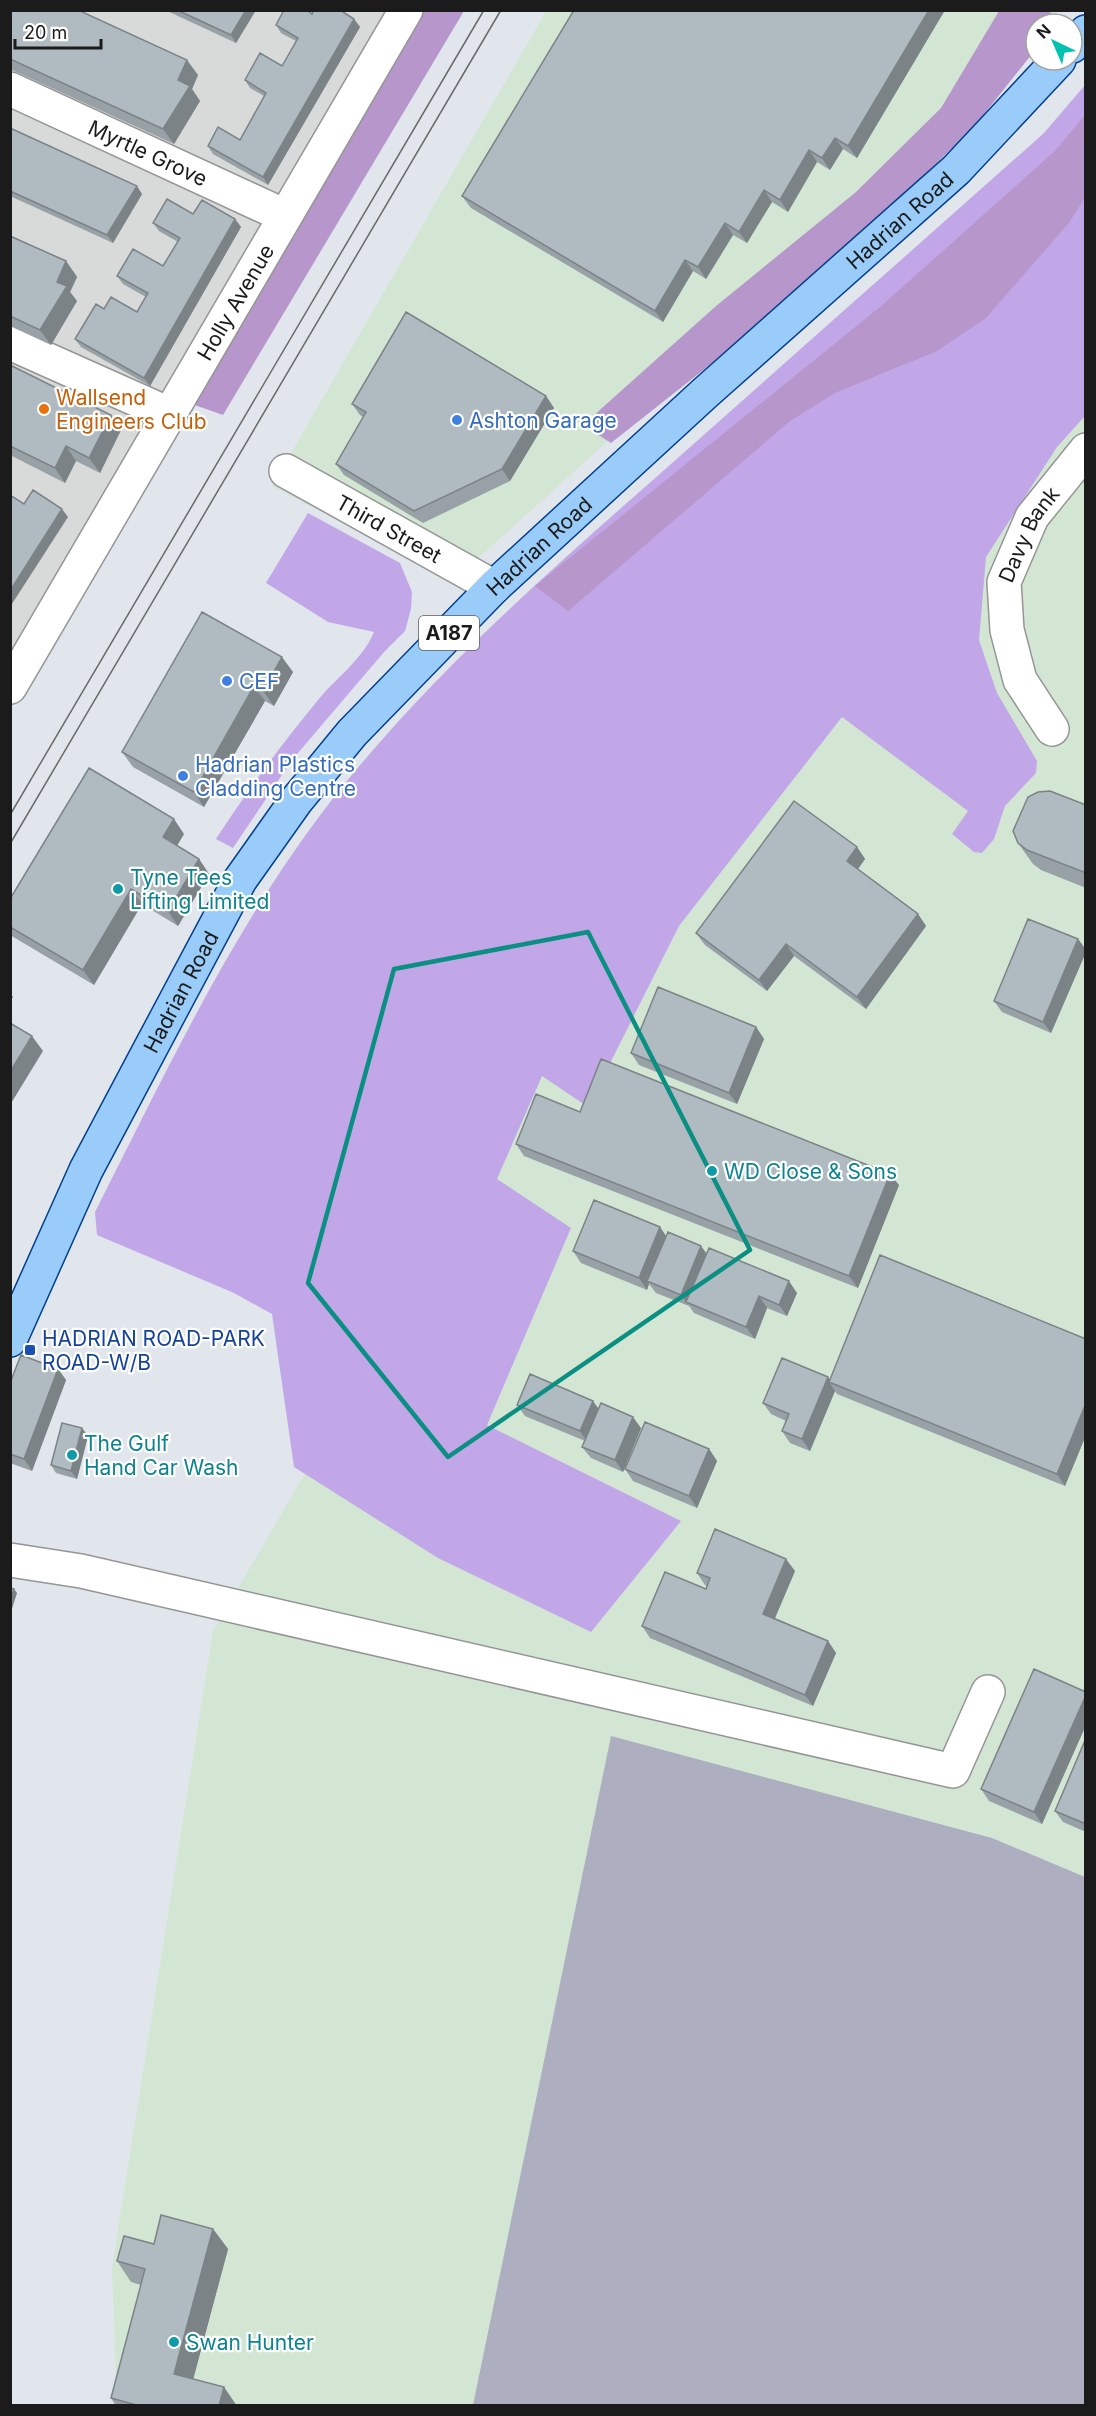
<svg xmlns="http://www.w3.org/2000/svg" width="1096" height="2416" font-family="Inter,sans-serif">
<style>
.residential{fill:#d8d9d9}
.industrial{fill:#d3e6d4}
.construction{fill:#adafc1}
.grass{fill:#c1a7e7}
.forest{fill:#b696cb}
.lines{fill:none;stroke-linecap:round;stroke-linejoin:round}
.minor-casing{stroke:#959595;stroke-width:36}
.primary-casing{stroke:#043f8e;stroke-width:36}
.minor{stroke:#fff;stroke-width:33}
.primary{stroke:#99ccf9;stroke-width:33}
.tram{stroke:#696969;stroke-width:1.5}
.wall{fill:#97a1a6}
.shaded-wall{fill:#7b8387}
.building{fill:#b0bbc1;stroke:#7b8387;stroke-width:1.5}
.marked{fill:none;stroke:#0c8f83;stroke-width:4.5;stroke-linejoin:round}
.food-dot{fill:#e8710a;stroke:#fff;stroke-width:2}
.shop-dot{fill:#3f7fe0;stroke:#fff;stroke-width:2}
.culture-dot{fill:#0f9aa8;stroke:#fff;stroke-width:2}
.transit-dot{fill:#1a4fb4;stroke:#fff;stroke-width:2}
.labels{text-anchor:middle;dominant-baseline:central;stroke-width:4.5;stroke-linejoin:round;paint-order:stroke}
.shield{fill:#fff;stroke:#5f5f5f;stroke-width:1.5}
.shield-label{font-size:20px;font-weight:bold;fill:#1b1b1b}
.street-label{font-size:21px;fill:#1b1b1b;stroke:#fff}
.food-label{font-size:21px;fill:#c56008;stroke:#fff;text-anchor:start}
.shop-label{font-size:21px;fill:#366cbe;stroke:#fff;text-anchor:start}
.culture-label{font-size:21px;fill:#0d838f;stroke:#fff;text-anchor:start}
.transit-label{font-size:21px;fill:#164399;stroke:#fff;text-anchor:start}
</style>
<rect width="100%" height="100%" fill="#e1e6ed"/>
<path class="residential" d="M11 11H415L11 703Z"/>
<path class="industrial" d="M546 11H1056L1044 24H1036L959 124 453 581 272 486Z
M1085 401V2405L117 2406 112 2267 213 1631 353 1391 670 795Z"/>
<path class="construction" d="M611 1736 992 1838 1085 1877V2405H473Z"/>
<path class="grass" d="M1085 85V416L1057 447 986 557 979 640 997 693 1037 761 1036 773 1005 806 994 839 982 853 974 852 952 834 968 811 842 717 679 926 588 1107 542 1076 497 1179 571 1228 487 1425 681 1521 591 1632 438 1558 294 1467 272 1314 234 1293 97 1235 95 1212C166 1072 234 926 331 801 427 678 545 575 662 472 789 359 917 246 1044 133Z
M308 513 400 563 412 592 411 609 405 631 384 652 292 760 233 848 216 839C248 790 281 745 318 700 336 678 363 659 374 632L328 622 266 583Z"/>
<path class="forest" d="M421 11H464L223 415 186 402Z
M999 11H1051L1048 24H1036V49L973 128 802 292 611 443 583 425 716 306 856 192 941 108Z
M1085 115V198L1068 224 986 318 937 351 835 393 790 421 568 611 535 586 880 307 1055 151Z"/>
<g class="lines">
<defs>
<g id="minor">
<path id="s1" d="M10 89 285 216"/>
<path d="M10 343 169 414"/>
<path id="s2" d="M286 471 494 587"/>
<path id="s3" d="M10 687 406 10"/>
<path id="s4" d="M1052 729 1020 680 1007 630 1004 582 1032 517 1086 450"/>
<path d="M10 1560 81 1571 953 1771 988 1692"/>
</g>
<g id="primary">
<path d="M1072 46 1086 32"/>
<path id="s5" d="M10 1340 86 1170 148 1053 240 880 296 801 352 733 494 587 705 393 956 170 1059 60"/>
</g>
</defs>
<use href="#minor" class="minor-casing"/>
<use href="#primary" class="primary-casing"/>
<use href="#minor" class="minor"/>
<use href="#primary" class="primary"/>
<path class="tram" d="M10 815 484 10
M10 844 501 10"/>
</g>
<path class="wall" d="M10 10 198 75 192 89 200 101 174 144 10 69Z
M165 10H256L236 43Z
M945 10 857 158 843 149 830 170 817 162 788 212 772 202 747 243 733 235 706 279 693 271 663 322 471 208 462 196Z
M312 14 354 19 360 27 268 185 213 154 208 146 240 140 264 96 250 88 245 80 282 66 296 41 281 33 276 25Z
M10 128 142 194 113 243 10 196Z
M193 214 235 219 241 227 150 386 81 347 75 339 104 309 137 312 146 297 123 284 117 276 163 266 178 242 159 231 153 223Z
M10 236 66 261 77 277 70 292 77 301 51 345 10 326Z
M10 365 111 415 121 430 100 473 76 461 65 483 10 455Z
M546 396 554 408 510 481 423 523 344 475 336 464 363 417 360 415 352 404Z
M202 612 293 672 274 706 265 701 204 807 133 767 122 752Z
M1086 805V888L1041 870 1033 864 1018 843Z
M184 834 177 846 199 859 209 874 178 926 142 904 94 985 10 935V899Z
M857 847 865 859 858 869 918 914 926 926 866 1009 794 956 767 991 705 945 696 933Z
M1078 939 1086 950V952L1051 1033 1002 1012 994 1001Z
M756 1027 764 1039 737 1104 639 1065 631 1053Z
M516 1144 899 1185 858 1288 524 1156Z
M660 1227 666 1236 797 1293 787 1316 767 1308 755 1339 694 1313 689 1306 656 1293 649 1284 647 1290 581 1263 573 1251Z
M1086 1339V1435L1065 1486 837 1394 835 1391 810 1451 790 1443 782 1431 786 1421 771 1414 763 1403 828 1377 830 1380Z
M58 1369 66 1380 32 1471 10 1463V1383Z
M517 1405 599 1408 641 1428 623 1472 591 1458 582 1447 585 1441 525 1416Z
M82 1428 88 1436 77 1479 56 1473 51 1465Z
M709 1449 717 1461 697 1508 633 1481 625 1469Z
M795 1571 775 1618 828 1641 836 1653 813 1706 650 1638 642 1626 706 1589 707 1586 705 1585 697 1573Z
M1086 1692V1725L1042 1824 989 1801 981 1789Z
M1086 1738V1832L1063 1822 1055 1811Z
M213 2229 228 2249 193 2379 237 2406H116L111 2398 141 2285 131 2282 117 2261 154 2244Z"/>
<path class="shaded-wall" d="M246 10H256L236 43 231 35Z
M929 10H945L857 158 848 146Z
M354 19 360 27 268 185 263 177Z
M187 60 198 75 192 89 200 101 174 144 163 129 178 80Z
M835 138 843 149 830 170 822 158Z
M809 150 817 162 788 212 780 200Z
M137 186 142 194 113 243 107 235Z
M764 190 772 202 747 243 739 232Z
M235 219 241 227 150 386 144 378Z
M725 223 733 235 706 279 698 267Z
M685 260 693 271 663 322 655 311Z
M66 261 77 277 70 292 77 301 51 345 40 330 57 282Z
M546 396 554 408 510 481 502 469Z
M111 415 121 430 100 473 89 458Z
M66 446 76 461 65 483 55 468Z
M62 509 68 517 10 607V591Z
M282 657 293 672 274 706 263 691Z
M254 686 265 701 204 807 194 792Z
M174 819 184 834 173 852 163 837Z
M857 847 865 859 855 873 847 861Z
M199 859 209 874 178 926 168 911Z
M131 889 142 904 94 985 83 970Z
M918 914 926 926 866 1009 857 997Z
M1078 939 1086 950V952L1051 1033 1043 1022Z
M786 944 794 956 767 991 759 980Z
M10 993 13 997 10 1002Z
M756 1027 764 1039 737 1104 729 1093Z
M32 1036 43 1051 10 1105V1072Z
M890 1174 899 1185 858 1288 849 1276Z
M660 1227 668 1239 647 1281 649 1284 647 1290 639 1278Z
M701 1246 710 1258 686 1302 689 1306 681 1295Z
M789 1281 797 1293 787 1316 779 1305Z
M759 1296 767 1308 755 1339 746 1327Z
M58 1369 66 1380 32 1471 24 1459Z
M828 1377 832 1383 829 1382 835 1391 810 1451 802 1439Z
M593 1401 601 1412 588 1443 580 1431Z
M1086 1403V1435L1065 1486 1057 1474Z
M633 1417 641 1428 623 1472 615 1460Z
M82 1428 88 1436 77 1479 71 1471Z
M709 1449 717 1461 697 1508 689 1496Z
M786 1559 795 1571 772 1625 763 1614Z
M14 1589 17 1593 10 1615V1601Z
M828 1641 836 1653 813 1706 805 1695Z
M1086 1695V1725L1042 1824 1034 1812Z
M213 2229 228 2249 189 2395 174 2374Z
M224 2387 237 2406H219Z"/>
<path class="building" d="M10 10H78L187 60 178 80 190 86 163 129 10 59Z
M177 10H246L231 35Z
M284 10H307L312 14 314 10H340L354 19 263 177 208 146 218 127 240 140 266 93 245 80 260 53 282 66 298 38 276 25Z
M574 10H929L848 146 835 138 822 158 809 150 780 200 764 190 739 232 725 223 698 267 685 260 655 311 462 196Z
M10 128 137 186 107 235 10 191Z
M167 199 193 214 202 200 235 219 144 378 75 339 96 304 104 309 111 297 137 312 148 293 117 276 133 249 163 266 180 238 153 223Z
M10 236 66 261 57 282 67 286 40 330 10 316Z
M406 312 546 396 502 469 414 511 336 464 366 412 352 404Z
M10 365 111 415 89 458 66 446 55 468 10 446Z
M33 490 62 509 10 591V495L24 504Z
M202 612 282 657 263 691 254 686 194 792 122 752Z
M89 768 174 819 163 837 199 859 168 911 131 889 83 970 10 927V899Z
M1050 791 1086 805V873L1027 850 1018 843 1013 831 1028 797 1038 792Z
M794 801 857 847 847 861 918 914 857 997 786 944 759 980 696 933Z
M1028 919 1078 939 1043 1022 994 1001Z
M658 987 756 1027 729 1093 631 1053Z
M10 1023 32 1036 10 1072Z
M601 1059 890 1174 849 1276 516 1144 536 1094 580 1112Z
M594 1200 660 1227 639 1278 573 1251Z
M668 1232 701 1246 681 1295 647 1281Z
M709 1248 789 1281 779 1305 759 1296 746 1327 686 1302Z
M880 1255 1086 1339V1403L1057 1474 829 1382Z
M21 1355 58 1369 24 1459 10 1454V1383Z
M782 1358 828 1377 802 1439 782 1431 789 1414 763 1403Z
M530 1374 593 1401 580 1431 517 1405Z
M601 1403 633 1417 615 1460 582 1447Z
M645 1422 709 1449 689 1496 625 1469Z
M62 1423 82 1428 71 1471 51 1465Z
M715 1529 786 1559 763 1614 828 1641 805 1695 642 1626 665 1572 706 1589 710 1578 697 1573Z
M10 1588 14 1589 10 1601Z
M1034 1669 1086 1692V1695L1034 1812 981 1789Z
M1086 1738V1824L1055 1811Z
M161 2215 213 2229 174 2374 224 2387 219 2406H140L111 2398 145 2269 117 2261 124 2236 154 2244Z"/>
<path class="marked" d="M588 932 750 1250 448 1457 308 1283 394 969Z"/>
<circle class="food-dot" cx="44" cy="409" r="6"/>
<g class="shop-dot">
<circle cx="457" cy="420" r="6"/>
<circle cx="227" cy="681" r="6"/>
<circle cx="183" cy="776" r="6"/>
</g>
<g class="culture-dot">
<circle cx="118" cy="889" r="6"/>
<circle cx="712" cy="1171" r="6"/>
<circle cx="72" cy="1455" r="6"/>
<circle cx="174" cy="2342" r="6"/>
</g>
<rect class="transit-dot" x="24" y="1344" width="12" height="12" rx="3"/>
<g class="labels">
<rect class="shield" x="419" y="616" width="60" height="34" rx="4.5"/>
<g class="shield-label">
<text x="449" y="633">A187</text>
</g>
<g class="street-label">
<text stroke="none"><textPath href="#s1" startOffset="152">Myrtle Grove</textPath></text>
<text stroke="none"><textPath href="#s5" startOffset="1450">Hadrian Road</textPath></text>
<text stroke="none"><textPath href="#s3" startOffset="446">Holly Avenue</textPath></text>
<text stroke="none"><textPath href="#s2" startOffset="118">Third Street</textPath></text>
<text stroke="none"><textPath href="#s4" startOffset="212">Davy Bank</textPath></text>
<text stroke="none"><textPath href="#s5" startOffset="964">Hadrian Road</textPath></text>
<text stroke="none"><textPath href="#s5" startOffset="388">Hadrian Road</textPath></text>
</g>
<g class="food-label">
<text x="56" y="397">Wallsend<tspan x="56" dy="24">Engineers Club</tspan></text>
</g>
<g class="shop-label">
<text x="469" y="420">Ashton Garage</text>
<text x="239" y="681">CEF</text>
<text x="195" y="764">Hadrian Plastics<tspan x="195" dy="24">Cladding Centre</tspan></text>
</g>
<g class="culture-label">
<text x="130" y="877">Tyne Tees<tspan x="130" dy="24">Lifting Limited</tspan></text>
<text x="724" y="1171">WD Close &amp; Sons</text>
<text x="84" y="1443">The Gulf<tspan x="84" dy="24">Hand Car Wash</tspan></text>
<text x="186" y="2342">Swan Hunter</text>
</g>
<g class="transit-label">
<text x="42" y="1338">HADRIAN ROAD-PARK<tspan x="42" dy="24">ROAD-W/B</tspan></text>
</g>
</g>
<rect width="1096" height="2416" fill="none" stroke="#1b1b1b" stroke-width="24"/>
<g transform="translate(1054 42) rotate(316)"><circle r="28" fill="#ffffff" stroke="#a4a4a4" stroke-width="1.5"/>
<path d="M0-4.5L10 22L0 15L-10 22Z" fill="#05c1af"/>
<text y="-9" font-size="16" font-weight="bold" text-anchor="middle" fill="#1b1b1b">N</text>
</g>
<path d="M15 39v9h86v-9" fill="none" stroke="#1b1b1b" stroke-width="3"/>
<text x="24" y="39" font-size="18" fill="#1b1b1b" stroke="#ffffff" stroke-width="4.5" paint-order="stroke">20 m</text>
</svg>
